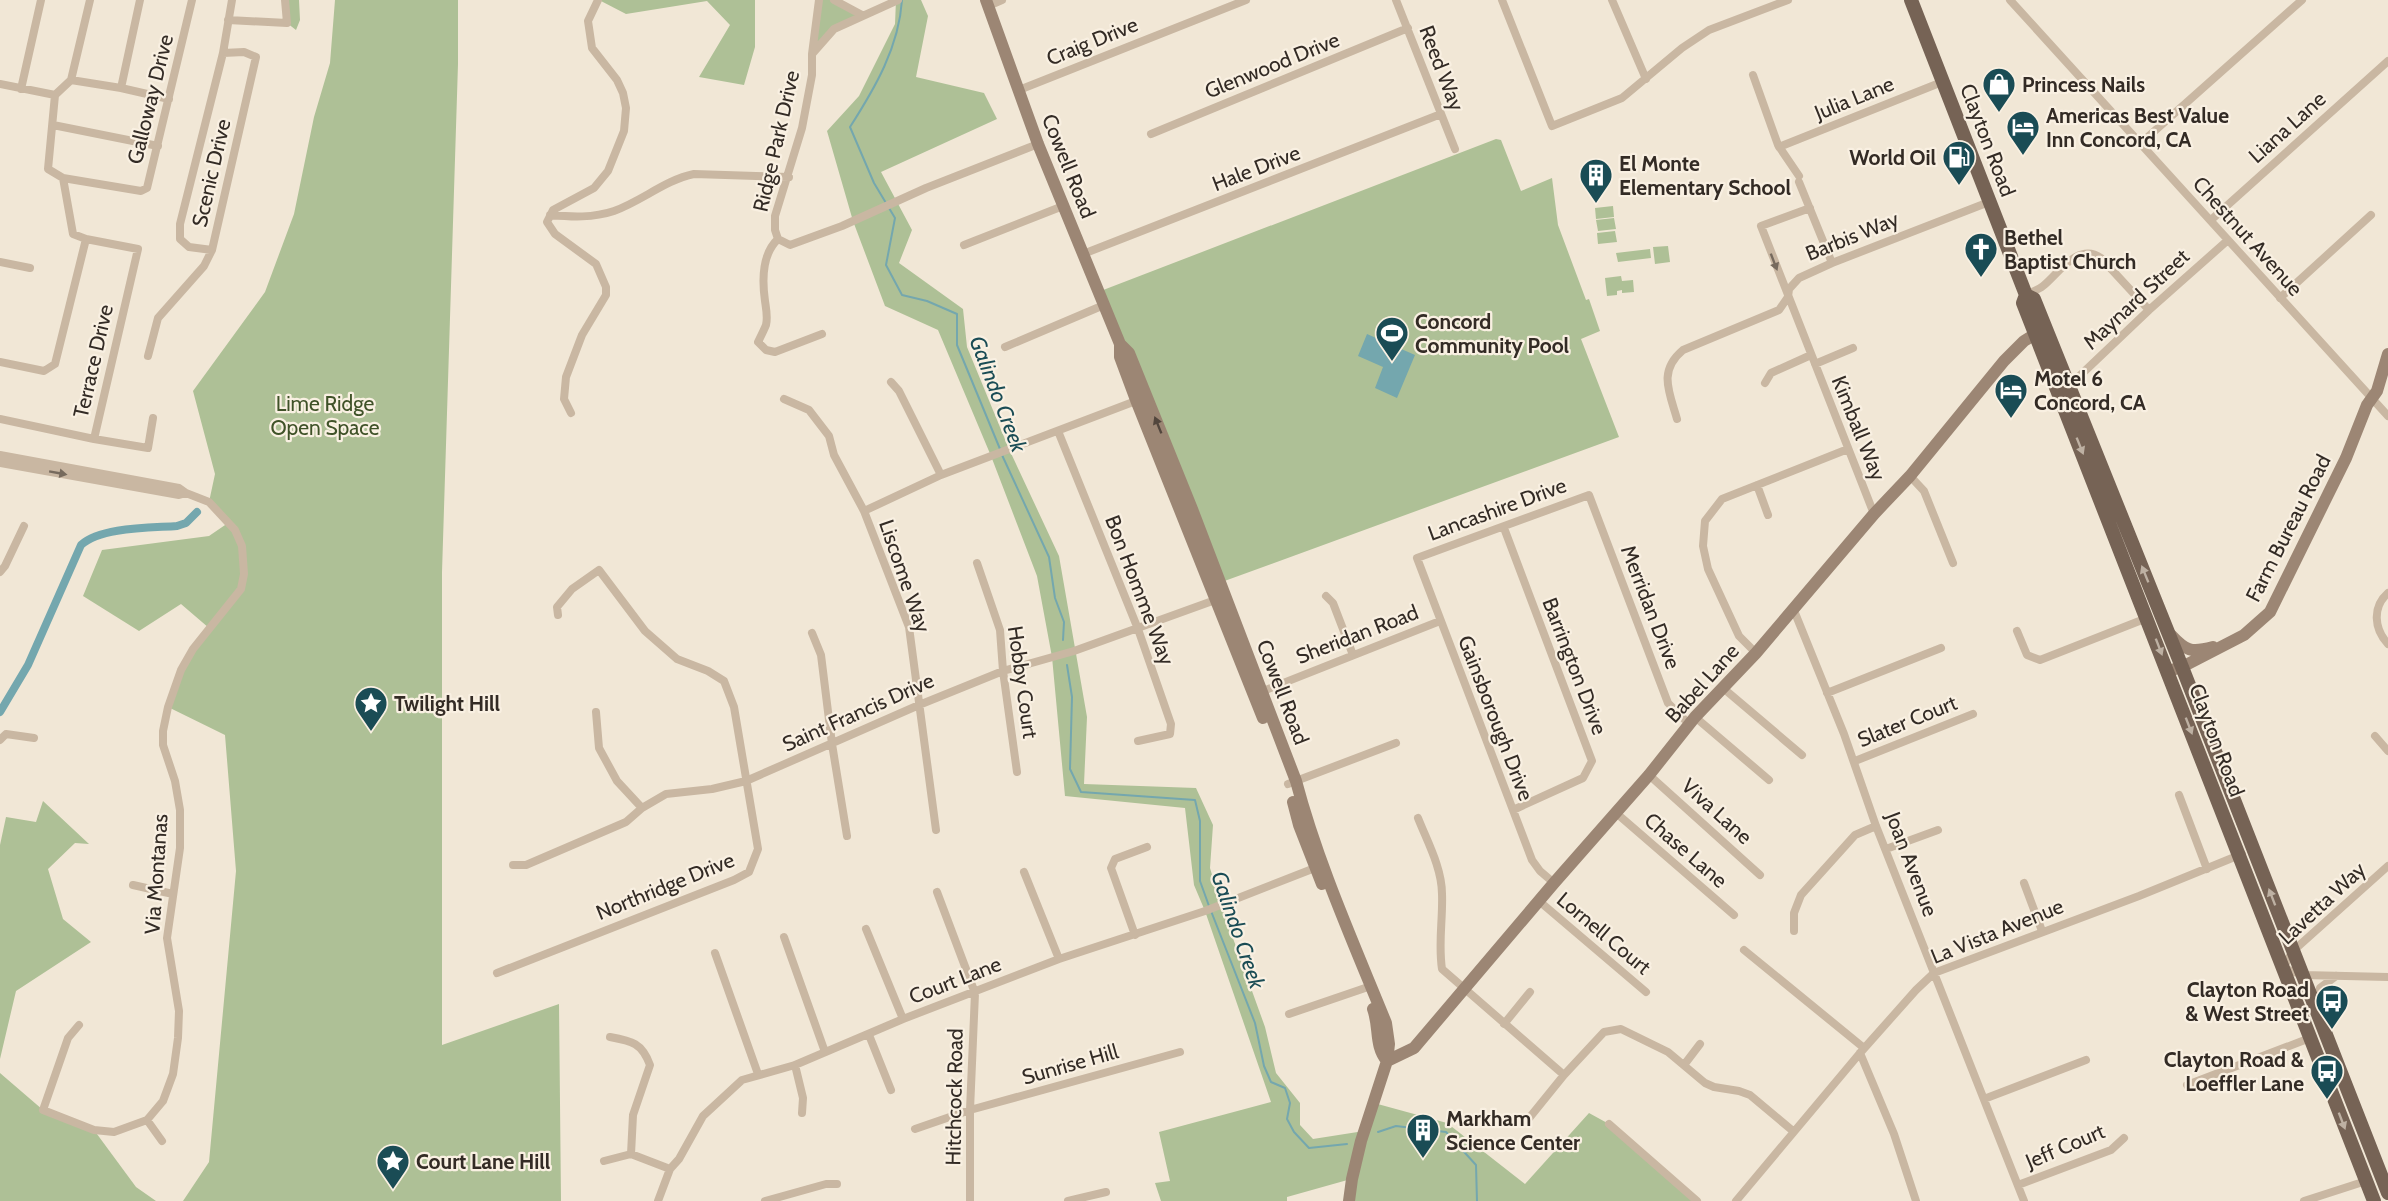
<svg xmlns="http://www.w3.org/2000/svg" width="2388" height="1201" font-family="Cabin,sans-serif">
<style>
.green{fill:#aec096}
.water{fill:#74a7ae}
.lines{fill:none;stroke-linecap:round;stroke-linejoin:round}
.stream{stroke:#74a7ae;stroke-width:2}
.canal{stroke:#74a7ae;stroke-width:8}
.street{stroke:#c9b7a2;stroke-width:8}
.secondary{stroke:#9c8674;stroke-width:12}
.primary{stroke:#766355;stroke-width:14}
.oneway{fill:#766a5d}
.oneway2{fill:#52463d}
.oneway3{fill:#beb1a3}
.labels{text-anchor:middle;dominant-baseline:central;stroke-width:4.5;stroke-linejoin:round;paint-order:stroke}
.street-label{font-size:21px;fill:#332b25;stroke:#f9f0e2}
.poi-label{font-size:21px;font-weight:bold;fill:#332b25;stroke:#f9f0e2;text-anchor:start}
.park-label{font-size:21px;fill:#3f5228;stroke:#f9f0e2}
.water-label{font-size:22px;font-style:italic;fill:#1a4c55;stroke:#f9f0e2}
</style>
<rect width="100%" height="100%" fill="#f1e7d6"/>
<path class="green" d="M285 0H299L300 20 296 30 287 23Z
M335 0H458V64L442 572V1045L559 1004 561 1201H183L209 1162 236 871 225 735 168 707 181 670 209 628 181 604 139 631 83 596 102 550 209 536 228 523 209 502 215 474 193 391 265 292 294 214 314 117 330 63Z
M599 0H755V47L744 85 699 77 730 25 707 1 626 14Z
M816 0H834L862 15 834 29 812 54Z
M896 0H921L928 16 916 77 984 93 997 119 881 172 912 230 899 263 963 309 967 347 1009 449 1059 556 1087 717 1084 784 1196 788 1213 825 1210 868 1221 905 1265 1027 1276 1073 1300 1103V1125L1313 1139 1364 1131 1374 1103 1447 1123 1525 1184 1589 1113 1609 1124 1697 1201H1349L1351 1179 1287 1197V1201H1161L1155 1183 1170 1181 1159 1132 1271 1102 1205 911 1194 885 1185 808 1065 796 1052 657 1037 576 991 456 938 330 885 306 853 221 827 131 859 96 895 24Z
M1496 139 1501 140 1521 191 1552 178 1558 225 1586 300 1589 299 1600 331 1581 339 1619 437 1219 583 1098 292Z
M1613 206 1614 217 1596 219 1595 208Z
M1614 218 1616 229 1598 231 1596 220Z
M1615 231 1617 242 1598 244 1597 233Z
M1668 246 1670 262 1655 264 1653 247Z
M1650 249 1651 258 1618 262 1616 253Z
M1621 276 1622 281 1633 280 1634 292 1622 293V290L1617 291V295L1607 296 1605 278Z
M43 801 89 844 75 843 48 869 63 919 91 942 16 991 0 1059V845L6 817 36 822Z
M0 1073 43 1110 94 1130 136 1187 156 1201H0Z"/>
<path class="water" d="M1367 334 1415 355 1397 398 1375 388 1383 367 1358 356Z"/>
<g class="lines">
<path class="stream" d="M902 0C899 47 875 88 850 127L874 183 895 218 886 265 902 295 927 301 957 314V345L1000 449
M1002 455 1049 557 1055 598 1064 622 1063 640
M1067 665 1072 697 1070 769 1081 792 1195 800 1200 821V881L1209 906
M1211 911 1255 1023 1264 1066 1271 1082 1285 1088 1290 1103 1287 1119 1294 1132 1309 1148 1347 1144
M1378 1132 1396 1126 1446 1132 1476 1165 1477 1201"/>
<path class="canal" d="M0 712 28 665 81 545C101 527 150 528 177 526L186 523 197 512"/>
<path class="street" d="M834 0 862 15
M898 0 834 29 812 54V75L802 128 775 216V230L778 239 790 245 842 226 926 188 1038 144
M1396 0 1455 149
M1502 0 1552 126 1622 98 1682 48 1709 30 1788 0
M1612 0 1646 79
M2010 0 2388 416
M988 6 1002 0
M228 20 287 23 285 0
M812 54 819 0
M1753 75 1778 145 1799 176
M71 80 90 0
M0 84 55 95 48 169 63 178 141 191 147 188 192 0
M121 88 140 0
M21 89 41 0
M1019 90 1246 0
M55 95 71 80 121 88 169 99
M53 125 158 146
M1151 134 1408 28
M2141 143 2302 0
M1779 147 1942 82
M1799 182 1832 263
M1810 208 1761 226 1874 514
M550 215C572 217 593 218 614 211 642 201 665 180 694 174L789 177
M2211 220 2388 61
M86 239 138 249 94 439
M778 239C762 254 762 280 765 301 766 308 768 317 766 325 764 330 761 336 758 342L766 350 775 352 822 334
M964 245 1063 206
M212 250 189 247 180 239V224L223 53 232 0
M1083 254 1441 114
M0 262 30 268
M2026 295C2032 292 2038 290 2043 286 2059 273 2078 242 2101 258L2149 310
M2280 298 2371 215
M1005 347 1104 305
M148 356 158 318 204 266 212 250 256 57 244 52 223 53
M0 362 44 371 55 364 86 239 73 234 63 178
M1815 364 1853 348
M891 382 899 391 941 475
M1765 383 1771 373 1811 355
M2069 386 2149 310 2228 240
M784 399 809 410 829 436 834 455 864 511 909 627 936 830
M571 413 564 399 566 377 582 335 606 295V287L596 264 555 234 547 222 553 210 594 188 608 171 624 131 626 108 623 93 617 80 592 48 588 21 598 0
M0 419 94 439 148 448 153 418
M1677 419C1669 391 1658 371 1683 350L1779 310 1788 297 1789 289 1799 278 1832 263 1989 202
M1058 431 1138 629 1171 724 1170 734 1138 741
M0 455 179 488 186 493 179 495 0 463
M1910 476 1924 491 1953 563
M1757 485 1768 515
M864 511 941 475 1141 399
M1504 528 1592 761 1583 778 1513 810
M977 563 1000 630 1003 671 1017 772
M0 572 5 566 24 526
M2388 593C2372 607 2374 629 2388 644
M1326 596 1333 603 1353 655
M1793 608 1844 734 1876 826 2024 1201
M2017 631 2027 655 2040 660 2147 618
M812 633 821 655 832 744 847 836
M1756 653 1739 636 1708 569 1703 546 1705 521 1722 499 1848 449
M1723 688 1802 755
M1258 693 1440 621
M1827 693 1941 648
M596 712 599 748 617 781 642 808
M1695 717 1769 780
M2375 736 2388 751
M0 740 6 734 34 738
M1855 761 1973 714
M1649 775 1760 875
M1288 784 1396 743
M2179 795 2207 869
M1615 812 1734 915
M1418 818C1427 841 1442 868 1442 894 1443 919 1438 943 1442 969L1564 1075 1604 1032 1621 1029 1668 1052 1705 1083 1714 1087 1739 1091 1750 1095 1793 1131
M1886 849 1938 830
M513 865H526L626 822 642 808 666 794 712 789 746 781 919 705 1003 671 1074 651 1218 599
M2388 866 2293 951 2283 968 2303 975 2388 977
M1024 872 1059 959
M1554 883 1540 871 1532 860 1417 558 1589 495 1668 703 1690 725
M2024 883 2042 931
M133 885 173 894
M937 892 975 993 970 1110V1201
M1539 901 1646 992
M866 929 903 1019
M1794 931V913L1801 895 1855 835 1876 826
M1135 935 1111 868 1115 859 1147 847
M784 937 825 1052
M1744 950 1864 1048
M715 953 758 1074
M497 973 734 880 749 872 758 849 734 707 724 681 708 671 677 659 645 631 599 570 572 589 557 607 558 615
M2316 1003 2320 988 2336 976
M1289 1014 1371 986
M1504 1024 1530 992
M79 1025 68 1038 43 1110 94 1130 114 1132 147 1120 163 1101 173 1074 178 1038 179 1011 167 938 180 848V810L175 781 163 745V731L168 707 181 670 193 649 241 589 244 574 242 546 235 530 209 502 186 493
M869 1035 891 1090
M610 1037C632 1041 642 1043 650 1065L633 1115 631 1154
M1860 1053 1894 1134 1916 1201
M795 1065 803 1098 802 1113
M1684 1065 1700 1044
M2187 1085 2310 1038
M1984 1099 2086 1060
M147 1120 162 1141
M1526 1122 1564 1075
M1609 1124 1697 1201
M915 1129 970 1110 1180 1052
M604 1161 631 1154 670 1169
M2018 1185 2111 1150 2124 1138
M658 1201 670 1169 679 1159 703 1116 742 1080 795 1065 903 1019 1059 959 1205 911 1320 866
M765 1201 826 1184H837
M1068 1201 1106 1192
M1736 1201 1860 1053 1916 990 1934 973 2139 896 2242 854
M2304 1201 2366 1181"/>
<path class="secondary" d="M986 0 1038 144 1120 344 1129 353 1192 509 1296 781C1318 864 1354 944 1386 1023L1389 1044 1387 1061 1361 1141 1352 1179 1349 1201
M1120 344V357L1136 400 1263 718
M2171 635C2186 651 2191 653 2213 647
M2168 671 2182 667 2244 635 2270 612 2346 458 2367 405 2377 391 2388 354
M1293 802 1299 825 1322 884
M1373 1009C1380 1028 1374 1045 1387 1061
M1387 1061 1414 1048 1554 883 1649 775 1695 717 1756 653 1874 514 1910 476 2004 361 2024 341 2042 330"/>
<path class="primary" d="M1911 0 2026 295 2034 299 2182 667 2388 1193
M2026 295 2023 303 2374 1201"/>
</g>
<defs><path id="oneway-solid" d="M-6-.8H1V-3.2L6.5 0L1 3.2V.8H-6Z" transform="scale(1.5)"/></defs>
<g class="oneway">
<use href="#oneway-solid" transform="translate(1774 262) rotate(69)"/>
<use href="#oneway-solid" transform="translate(58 473) rotate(10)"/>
</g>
<use class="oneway2" href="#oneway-solid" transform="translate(1158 425) rotate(-112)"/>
<g class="oneway3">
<use href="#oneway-solid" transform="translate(2080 446) rotate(68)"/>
<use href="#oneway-solid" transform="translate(2145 574) rotate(-112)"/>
<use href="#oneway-solid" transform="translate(2159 647) rotate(69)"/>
<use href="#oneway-solid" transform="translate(2189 726) rotate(69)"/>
<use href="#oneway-solid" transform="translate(2272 897) rotate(-111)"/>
<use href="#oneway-solid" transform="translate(2342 1121) rotate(69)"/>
</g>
<defs>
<symbol id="shop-pin" viewBox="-11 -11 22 30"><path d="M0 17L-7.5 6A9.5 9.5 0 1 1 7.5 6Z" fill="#1a4c55" stroke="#f9f0e2"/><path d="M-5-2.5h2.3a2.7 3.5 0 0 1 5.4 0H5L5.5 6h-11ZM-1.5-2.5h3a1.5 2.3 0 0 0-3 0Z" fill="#fff"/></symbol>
<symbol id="hotel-pin" viewBox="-11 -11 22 30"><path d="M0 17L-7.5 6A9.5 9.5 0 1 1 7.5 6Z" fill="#1a4c55" stroke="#f9f0e2"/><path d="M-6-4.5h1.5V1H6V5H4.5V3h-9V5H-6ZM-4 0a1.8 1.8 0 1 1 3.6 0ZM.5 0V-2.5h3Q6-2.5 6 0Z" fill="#fff"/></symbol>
<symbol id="fuel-pin" viewBox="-11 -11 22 30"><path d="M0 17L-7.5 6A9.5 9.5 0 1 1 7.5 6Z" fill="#1a4c55" stroke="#f9f0e2"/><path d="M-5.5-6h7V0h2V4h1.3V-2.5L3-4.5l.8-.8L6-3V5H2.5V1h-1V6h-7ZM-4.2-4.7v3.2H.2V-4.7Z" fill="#fff"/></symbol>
<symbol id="building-pin" viewBox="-11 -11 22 30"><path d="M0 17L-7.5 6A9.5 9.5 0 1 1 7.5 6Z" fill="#1a4c55" stroke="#f9f0e2"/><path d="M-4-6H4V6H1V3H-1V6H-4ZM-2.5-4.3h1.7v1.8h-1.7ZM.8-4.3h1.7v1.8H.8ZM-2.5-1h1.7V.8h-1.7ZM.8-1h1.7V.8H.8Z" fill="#fff"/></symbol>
<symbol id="church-pin" viewBox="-11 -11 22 30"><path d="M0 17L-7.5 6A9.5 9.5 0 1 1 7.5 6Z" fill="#1a4c55" stroke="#f9f0e2"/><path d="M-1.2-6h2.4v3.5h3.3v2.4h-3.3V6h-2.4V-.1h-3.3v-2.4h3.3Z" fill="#fff"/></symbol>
<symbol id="stadium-pin" viewBox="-11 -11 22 30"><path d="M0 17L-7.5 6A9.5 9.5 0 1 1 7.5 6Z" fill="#1a4c55" stroke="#f9f0e2"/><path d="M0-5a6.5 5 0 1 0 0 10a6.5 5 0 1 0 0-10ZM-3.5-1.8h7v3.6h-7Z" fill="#fff"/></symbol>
<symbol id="sight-pin" viewBox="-11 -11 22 30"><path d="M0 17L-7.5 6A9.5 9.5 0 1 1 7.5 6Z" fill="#1a4c55" stroke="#f9f0e2"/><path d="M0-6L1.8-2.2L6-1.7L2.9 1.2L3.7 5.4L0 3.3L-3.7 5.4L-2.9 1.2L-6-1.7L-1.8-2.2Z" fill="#fff"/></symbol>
<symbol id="bus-pin" viewBox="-11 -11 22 30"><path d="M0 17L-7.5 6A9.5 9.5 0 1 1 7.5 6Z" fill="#1a4c55" stroke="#f9f0e2"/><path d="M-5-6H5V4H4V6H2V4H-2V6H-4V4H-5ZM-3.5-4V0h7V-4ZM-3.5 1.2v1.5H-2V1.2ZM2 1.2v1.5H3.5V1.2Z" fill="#fff"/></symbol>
</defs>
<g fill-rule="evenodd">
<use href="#shop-pin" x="1980" y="65" width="38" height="52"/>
<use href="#hotel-pin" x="2004" y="108" width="38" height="52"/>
<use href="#fuel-pin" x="1940" y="138" width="38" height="52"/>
<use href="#building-pin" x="1577" y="156" width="38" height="52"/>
<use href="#church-pin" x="1962" y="230" width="38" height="52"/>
<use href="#stadium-pin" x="1373" y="314" width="38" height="52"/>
<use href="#hotel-pin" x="1992" y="371" width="38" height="52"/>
<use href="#sight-pin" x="352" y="684" width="38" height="52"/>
<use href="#bus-pin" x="2313" y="982" width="38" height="52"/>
<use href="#bus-pin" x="2308" y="1052" width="38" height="52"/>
<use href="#building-pin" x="1404" y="1111" width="38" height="52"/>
<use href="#sight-pin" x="374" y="1142" width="38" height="52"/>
</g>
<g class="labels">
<g class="street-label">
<text transform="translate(1092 41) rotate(-22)">Craig Drive</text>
<text transform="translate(1272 65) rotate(-22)">Glenwood Drive</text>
<text transform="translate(1442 68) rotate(69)">Reed Way</text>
<text transform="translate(1854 98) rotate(-22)">Julia Lane</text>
<text transform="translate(150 99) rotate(-76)">Galloway Drive</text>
<text transform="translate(2287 127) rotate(-42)">Liana Lane</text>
<text transform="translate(1988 140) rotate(69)">Clayton Road</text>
<text transform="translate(776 141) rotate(-77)">Ridge Park Drive</text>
<text transform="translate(1069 166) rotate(68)">Cowell Road</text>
<text transform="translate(1256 168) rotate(-21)">Hale Drive</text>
<text transform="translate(211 173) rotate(-77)">Scenic Drive</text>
<text transform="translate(1852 236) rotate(-22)">Barbis Way</text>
<text transform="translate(2248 236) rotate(48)">Chestnut Avenue</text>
<text transform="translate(2136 299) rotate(-43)">Maynard Street</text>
<text transform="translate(93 361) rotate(-77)">Terrace Drive</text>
<text transform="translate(1859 428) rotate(68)">Kimball Way</text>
<text transform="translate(1497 509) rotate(-20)">Lancashire Drive</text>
<text transform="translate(2288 528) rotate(-63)">Farm Bureau Road</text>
<text transform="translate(905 576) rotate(71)">Liscome Way</text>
<text transform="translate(1140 590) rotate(69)">Bon Homme Way</text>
<text transform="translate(1651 607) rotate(69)">Merridan Drive</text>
<text transform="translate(1357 634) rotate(-21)">Sheridan Road</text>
<text transform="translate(1575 666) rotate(69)">Barrington Drive</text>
<text transform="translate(1023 682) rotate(82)">Hobby Court</text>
<text transform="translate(1702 683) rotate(-48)">Babel Lane</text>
<text transform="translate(1283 692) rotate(69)">Cowell Road</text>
<text transform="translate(858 712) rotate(-24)">Saint Francis Drive</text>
<text transform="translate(1496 718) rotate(69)">Gainsborough Drive</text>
<text transform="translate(1907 721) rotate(-22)">Slater Court</text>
<text transform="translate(2217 740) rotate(69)">Clayton Road</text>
<text transform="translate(1717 811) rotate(42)">Viva Lane</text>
<text transform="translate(1686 850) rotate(41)">Chase Lane</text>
<text transform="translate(1912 864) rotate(69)">Joan Avenue</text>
<text transform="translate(156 874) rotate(-86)">Via Montanas</text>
<text transform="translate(665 886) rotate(-22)">Northridge Drive</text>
<text transform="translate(2322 903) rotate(-43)">Lavetta Way</text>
<text transform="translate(1997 931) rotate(-22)">La Vista Avenue</text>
<text transform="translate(1604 933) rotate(40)">Lornell Court</text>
<text transform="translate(955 980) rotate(-21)">Court Lane</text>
<text transform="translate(1070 1064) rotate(-16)">Sunrise Hill</text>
<text transform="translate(954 1097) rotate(-89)">Hitchcock Road</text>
<text transform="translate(2065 1146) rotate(-23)">Jeff Court</text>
</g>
<g class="poi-label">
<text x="2022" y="84">Princess Nails</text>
<text x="2046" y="115">Americas Best Value<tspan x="2046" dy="24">Inn Concord, CA</tspan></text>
<text x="1936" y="157" text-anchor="end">World Oil</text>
<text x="1619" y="163">El Monte<tspan x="1619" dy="24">Elementary School</tspan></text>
<text x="2004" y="237">Bethel<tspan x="2004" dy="24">Baptist Church</tspan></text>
<text x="1415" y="321">Concord<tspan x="1415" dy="24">Community Pool</tspan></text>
<text x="2034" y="378">Motel 6<tspan x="2034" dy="24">Concord, CA</tspan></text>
<text x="394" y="703">Twilight Hill</text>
<text x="2309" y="989" text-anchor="end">Clayton Road<tspan x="2309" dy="24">&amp; West Street</tspan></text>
<text x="2304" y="1059" text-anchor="end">Clayton Road &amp;<tspan x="2304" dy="24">Loeffler Lane</tspan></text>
<text x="1446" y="1118">Markham<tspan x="1446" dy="24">Science Center</tspan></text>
<text x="416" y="1161">Court Lane Hill</text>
</g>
<g class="park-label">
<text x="325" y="403">Lime Ridge<tspan x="325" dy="24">Open Space</tspan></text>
</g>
<g class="water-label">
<text transform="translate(998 394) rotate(69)">Galindo Creek</text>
<text transform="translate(1238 930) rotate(71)">Galindo Creek</text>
</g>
</g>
</svg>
